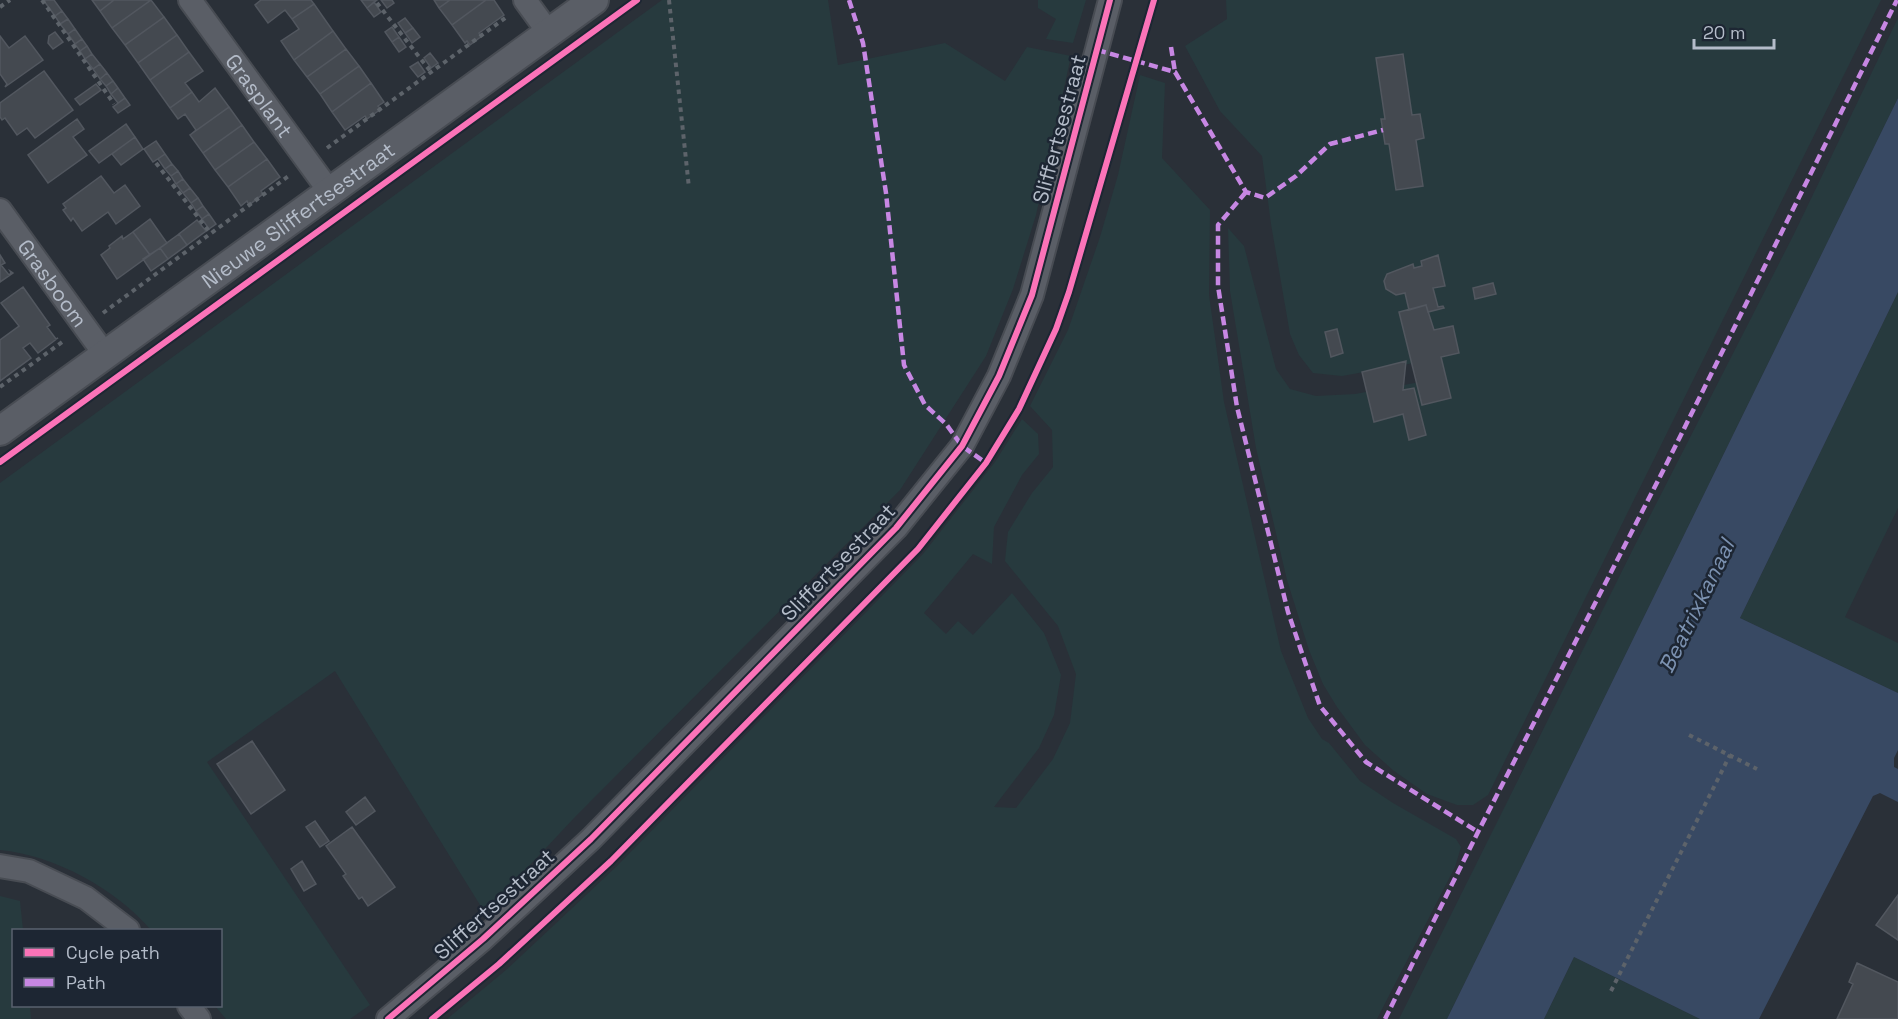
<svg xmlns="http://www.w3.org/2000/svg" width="1898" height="1019" font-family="'Space Grotesk',sans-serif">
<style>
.green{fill:#273a3e}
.water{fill:#384963}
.building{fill:#444950;stroke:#52575f;stroke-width:1.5}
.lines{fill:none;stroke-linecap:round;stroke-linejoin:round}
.minor-casing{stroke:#484c53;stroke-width:26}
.tertiary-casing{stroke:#484c53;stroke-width:32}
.path{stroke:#5d636a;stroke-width:4;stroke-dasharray:4.5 4.5;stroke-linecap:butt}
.minor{stroke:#5a5e66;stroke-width:22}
.tertiary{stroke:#5a5e66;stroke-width:28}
.quiet{stroke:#c787e3;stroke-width:4.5;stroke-dasharray:9 4.5;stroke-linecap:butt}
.cycleway-casing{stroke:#1d2633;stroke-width:10}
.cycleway{stroke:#fb73b8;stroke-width:6}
.labels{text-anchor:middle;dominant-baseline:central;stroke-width:5;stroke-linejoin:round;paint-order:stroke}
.street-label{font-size:21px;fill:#b4bcc9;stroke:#1d2633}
.water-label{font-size:22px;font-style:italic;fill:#7c92b1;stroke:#1d2633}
</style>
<rect width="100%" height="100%" fill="#2a3038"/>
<path class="green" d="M662 0H828L838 65 945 43 1005 81 1027 47 1071 56 1036 215 1013 289 986 356 900 490 574 818 485 913 335 671 207 762 370 1005 350 1019H226L215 1006H220V930H151C116 889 54 855 0 850V483Z
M1038 0H1086L1073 43 1046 39 1056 19 1038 8Z
M1226 0H1881L1488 795 1473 805H1457L1427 794 1394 771 1365 745 1337 707 1323 684 1309 650 1287 580 1256 448 1230 291 1228 228 1244 246 1276 369 1290 389 1316 396 1355 394 1420 382 1414 363 1342 376 1313 373 1299 355 1290 334 1271 224 1262 156 1220 111 1185 46 1227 19Z
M1898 18V98L1447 1019H1399L1632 551 1794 234Z
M1140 75 1165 83 1162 158 1210 210 1209 295 1224 402 1281 651 1308 718 1322 739 1329 743 1360 781 1393 803 1456 839 1461 847 1455 867 1377 1019H447L506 970 617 866 923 554 995 462 1022 419 1038 434 1039 454 1022 475 994 527 992 564 973 554 924 613 946 634 958 621 973 635 1012 593 1044 633 1061 675 1054 715 1039 748 994 807 1016 808 1053 759 1070 723 1076 674 1058 626 1005 561 1008 532 1032 493 1053 467 1052 430 1030 406 1068 330 1100 237 1118 175Z
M1898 292V508L1845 617 1898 643V693L1740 618Z
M0 896 20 901 23 930H14V1006H30L31 1019H0Z
M1574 957 1700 1019H1544Z"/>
<path class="water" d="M1898 98V292L1740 618 1898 693V750L1894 758V767L1898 769V802L1880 793 1873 796 1759 1019H1700L1574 957 1544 1019H1447Z"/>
<path class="building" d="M46 0H54L62 11 55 16 44 1Z
M92 0H114L100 11Z
M114 0H151L112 28 100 11Z
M151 0 164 17 125 45 112 28Z
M261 0H311L314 4 292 19 285 10 268 23 255 5Z
M361 0H377L367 8Z
M381 0H392L394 3 387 8Z
M434 0H450L439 8Z
M450 0H486L452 25 439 8Z
M486 0H494L504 15 479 33 482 36 470 45 467 41 465 43 452 25Z
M374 2 381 12 374 17 367 8Z
M314 4 333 31 294 60 281 41 299 29 292 19Z
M62 11 68 19 60 24 55 16Z
M164 17 177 35 138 63 125 45Z
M405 18 413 28 405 33 398 23Z
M68 19 75 29 68 34 60 24Z
M392 27 399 37 392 42 385 32Z
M413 28 420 37 412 43 405 33Z
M75 29 82 39 75 44 68 34Z
M333 31 346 49 307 77 294 60Z
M55 32 63 42 53 49 48 43 49 36Z
M177 35 189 52 150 80 138 63Z
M0 36 9 48 25 36 43 60 5 87 7 84 0 74Z
M399 37 406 47 399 52 392 42Z
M82 39 87 46 80 51 75 44Z
M87 46 92 54 85 59 80 51Z
M346 49 359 66 320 94 307 77Z
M189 52 203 71 185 83 192 92 170 108 150 80Z
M430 53 438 63 431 68 424 58Z
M92 54 100 64 93 69 85 59Z
M1403 54 1412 115 1420 114 1424 138 1416 140 1423 186 1396 190 1389 144H1385L1381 119H1385L1376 58Z
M418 62 425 72 418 77 410 67Z
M100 64 107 73 100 79 93 69Z
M359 66 371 83 332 112 320 94Z
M44 71 73 110 35 138 27 128 17 135 5 118 2 120 0 117V103Z
M107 73 113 81 106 86 100 79Z
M113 81 118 88 111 94 106 86Z
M371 83 384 102 378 106 381 109 367 119 365 116 345 130 332 112Z
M96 84 101 90 80 105 75 99Z
M118 88 125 98 118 103 111 94Z
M215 88 229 107 190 135 196 130 185 114 178 119 170 108 192 92 199 102Z
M125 98 130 105 118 113 113 107Z
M229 107 242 125 203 153 190 135Z
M77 119 84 129 73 137 87 155 48 183 28 155Z
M126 124 135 137 99 163 89 151Z
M242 125 254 142 215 170 203 153Z
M135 137 143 149 121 165 112 154Z
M156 141 165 154 153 162 144 149Z
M254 142 267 159 228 187 215 170Z
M165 154 172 164 165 169 158 159Z
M267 159 280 177 261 191 263 194 249 205 247 201 241 206 228 187Z
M172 164 178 171 171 176 165 169Z
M178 171 183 179 176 184 171 176Z
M101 176 114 193 125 185 140 206 116 224 108 212 82 231 73 218 71 221 63 210 66 208 63 204Z
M183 179 190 188 183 193 176 184Z
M190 188 198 198 191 203 183 193Z
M198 198 203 206 196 211 191 203Z
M203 206 209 214 202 219 196 211Z
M209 214 216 224 209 229 202 219Z
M150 219 167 243 150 255 133 232Z
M197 220 206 231 187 245 179 234Z
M133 232 150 255 117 279 101 255 110 248 109 246 122 236 123 239Z
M179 234 187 245 168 259 160 248Z
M160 248 168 259 151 271 143 259Z
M0 255 5 263 1 265 9 275 11 273 10 271 13 273 0 282Z
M1438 255 1445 286 1433 288 1438 307 1443 306 1444 308 1428 312 1426 305 1409 310 1405 293 1396 295 1386 289 1384 281 1387 274 1413 264 1414 268 1422 266 1421 261Z
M1493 283 1496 294 1475 299 1473 288Z
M23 287 50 325 47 327 56 339 58 338 38 353 30 343 23 348 31 358 0 381V340L19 326 1 303Z
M1426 305 1434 330 1453 326 1459 353 1441 357 1451 398 1422 405 1399 312Z
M1337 329 1343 353 1331 357 1325 332Z
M1406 361 1403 390 1414 388 1426 435 1409 440 1403 414 1374 422 1362 372Z
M252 741 285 790 251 814 217 764Z
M365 797 375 811 356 825 346 812Z
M315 821 329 841 320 847 306 827Z
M352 827 395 887 368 906 362 897 359 899 343 876 346 874 326 846Z
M302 861 316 884 304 891 291 869Z
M1898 895V940L1876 925Z
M1857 963 1898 982V1019H1837L1853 984 1849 982Z"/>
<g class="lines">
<defs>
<g id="minor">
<path id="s1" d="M190 0 330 192"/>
<path d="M525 0 549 33"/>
<path id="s2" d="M0 210 106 356"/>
<path d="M0 866 29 871 86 898 128 930"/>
<path d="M189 1006 199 1019"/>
<path d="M388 1019 483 939 591 839 896 528 962 446 999 376 1032 295 1110 0"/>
</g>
<g id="tertiary">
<path id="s3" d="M0 431 594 0"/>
</g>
</defs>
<use href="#minor" class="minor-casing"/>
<use href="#tertiary" class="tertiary-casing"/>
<path class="path" d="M42 0 114 104
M669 0 689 188
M377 3 431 72
M0 7 10 0
M327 148 508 16
M156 163 211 234
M103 313 290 175
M0 387 65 340
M1689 735 1757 769
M1611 991 1730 755"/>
<use href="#minor" class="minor"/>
<use href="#tertiary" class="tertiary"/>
<path class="quiet" d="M849 0 863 43 886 193 904 365 925 405 946 424 962 446 986 463
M1171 47 1175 72
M1097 50 1175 72 1246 192 1265 198 1296 176 1330 144 1383 130
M1246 192 1218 225V286L1237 407 1288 612 1320 706 1366 762 1478 832
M1385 1019 1478 832 1668 461 1897 0"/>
<defs>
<path id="cycleway" d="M0 462 637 0
M388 1019 483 939 591 839 896 528 962 446 999 376 1032 295 1110 0
M432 1019 499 964 611 861 918 549 986 463 1019 409 1056 329 1069 292 1154 0"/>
</defs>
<use href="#cycleway" class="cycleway-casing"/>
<use href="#cycleway" class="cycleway"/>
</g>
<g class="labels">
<g class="street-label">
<text stroke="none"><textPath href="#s1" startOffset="118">Grasplant</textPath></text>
<text transform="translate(1059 129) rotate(-75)">Sliffertsestraat</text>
<text stroke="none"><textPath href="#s3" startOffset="368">Nieuwe Sliffertsestraat</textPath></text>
<text stroke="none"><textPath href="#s2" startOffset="90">Grasboom</textPath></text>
<text transform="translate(838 562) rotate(-46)">Sliffertsestraat</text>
<text transform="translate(494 904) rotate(-42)">Sliffertsestraat</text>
</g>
<g class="water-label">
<text transform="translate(1696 606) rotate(-64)">Beatrixkanaal</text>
</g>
</g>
<rect x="12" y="929" width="210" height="78" fill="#1d2633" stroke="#59626f" stroke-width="1.5"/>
<rect x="24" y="948" width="30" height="9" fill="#fb73b8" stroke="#59626f" stroke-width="1.5"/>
<text x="66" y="959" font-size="18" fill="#b4bcc9">Cycle path</text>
<rect x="24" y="978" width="30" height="9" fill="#c787e3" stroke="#59626f" stroke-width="1.5"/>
<text x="66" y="989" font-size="18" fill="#b4bcc9">Path</text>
<path d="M1694 39v9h80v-9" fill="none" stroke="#b4bcc9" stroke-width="3"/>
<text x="1703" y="39" font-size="18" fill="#b4bcc9" stroke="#1d2633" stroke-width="4.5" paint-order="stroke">20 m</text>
</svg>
